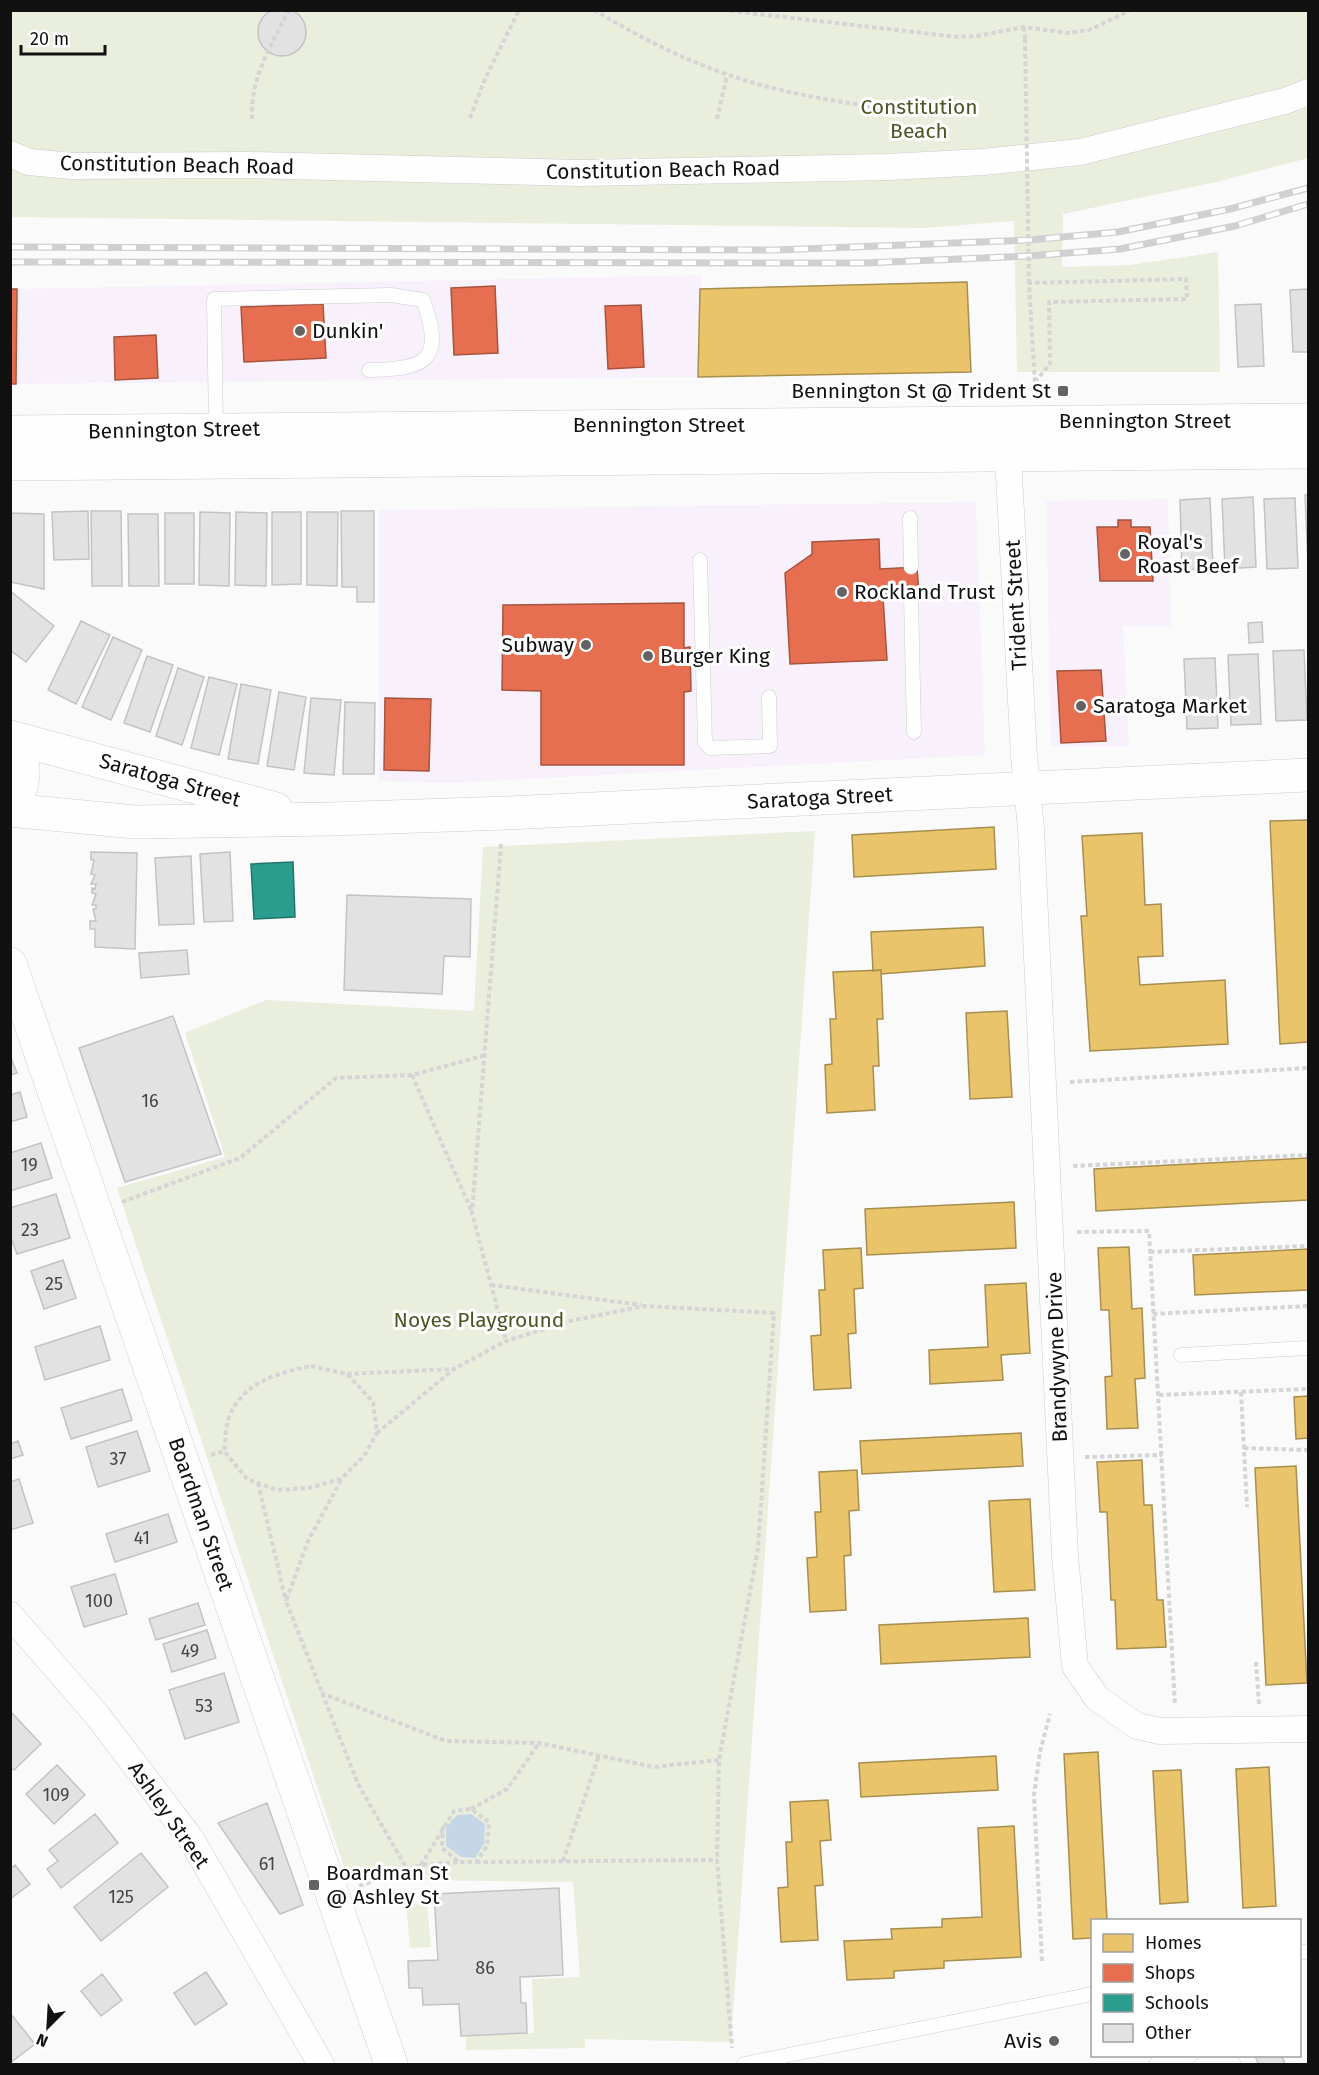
<svg xmlns="http://www.w3.org/2000/svg" width="1319" height="2075" font-family="'Fira Sans',sans-serif">
<style>
.commercial{fill:#f8f1fc}
.green{fill:#e9eedd}
.water{fill:#c5d6e7}
.homes{fill:#e9c46a;stroke:#a88e4f;stroke-width:1.5}
.shops{fill:#e76f51;stroke:#a7533e;stroke-width:1.5}
.schools{fill:#2a9d8f;stroke:#227369;stroke-width:1.5}
.building{fill:#e3e2e2;stroke:#c3c3c3;stroke-width:1.5}
.lines{fill:none;stroke-linecap:round;stroke-linejoin:round}
.service-casing{stroke:#cdcdcd;stroke-width:15}
.minor-casing{stroke:#cdcdcd;stroke-width:27}
.secondary-casing{stroke:#cdcdcd;stroke-width:34}
.path{stroke:#d5d5d5;stroke-width:4;stroke-dasharray:4.5 3;stroke-linecap:butt}
.service{stroke:#fefefe;stroke-width:14}
.minor{stroke:#fefefe;stroke-width:26}
.secondary{stroke:#fefefe;stroke-width:33}
.rail-casing{stroke:#d0d0d0;stroke-width:7}
.rail{stroke:#fff;stroke-width:4.5;stroke-dasharray:14;stroke-linecap:butt}
.path-bridge{stroke:#d5d5d5;stroke-width:4;stroke-dasharray:4.5 3;stroke-linecap:butt}
.poi-dot{fill:#636363;stroke:#fff;stroke-width:2}
.labels{text-anchor:middle;dominant-baseline:central;stroke-width:6;stroke-linejoin:round;paint-order:stroke}
.number-label{font-size:18px;fill:#464545}
.park-label{font-size:21px;fill:#4c5624;stroke:#fff}
.street-label{font-size:21px;fill:#111;stroke:#fff}
.poi-label{font-size:21px;fill:#111;stroke:#fff;text-anchor:start}
</style>
<rect width="100%" height="100%" fill="#fafafa"/>
<path class="commercial" d="M701 275 698 377 16 384 17 289Z
M1168 499 1171 626H1123L1129 747 1051 746 1046 501Z
M976 502 985 755 452 783 379 781V510Z"/>
<path class="green" d="M11 11H1308V158L1216 182 1063 214 1062 267 1130 265 1218 252 1220 372H1017L1014 221 924 228 11 217Z
M815 831 731 2042 585 2039V2048L466 2050V2036L534 2033 532 1979 580 1977 573 1882 348 1879 117 1188 225 1157 185 1033 266 1000 474 1011 483 847Z
M427 1903 431 1947 410 1948 406 1904Z"/>
<path class="water" d="M471 1814 485 1824 484 1844 475 1858 461 1857 446 1846V1827L457 1815Z"/>
<path class="homes" d="M967 282 971 372 698 377 700 289Z
M1308 820V1042L1280 1044 1270 821Z
M994 827 996 869 854 877 852 835Z
M1142 833 1145 905 1161 904 1163 956 1138 957 1140 985 1225 980 1228 1044 1090 1051 1081 916H1087L1082 836Z
M983 927 985 966 881 974V970L873 971 871 932Z
M881 970 883 1019H877L879 1066H873L875 1110 827 1113 825 1065 832 1064 830 1019H836L833 972Z
M1007 1011 1012 1097 970 1099 966 1013Z
M1308 1158V1200L1096 1211 1094 1169Z
M1014 1202 1016 1248 867 1255 865 1209Z
M1129 1247 1132 1309 1142 1308 1145 1378 1135 1379 1138 1428 1107 1429 1105 1377 1112 1376 1109 1310H1101L1098 1248Z
M861 1248 863 1288 854 1289 856 1333 848 1334 851 1388 814 1390 811 1336 821 1335 819 1290H825L823 1250Z
M1308 1249V1290L1195 1295 1193 1255Z
M1026 1283 1030 1353 1001 1355 1003 1380 930 1384 929 1350 988 1347 985 1285Z
M1308 1396V1438L1296 1439 1294 1397Z
M1021 1433 1023 1466 862 1474 860 1441Z
M1142 1460 1144 1505H1152L1157 1600H1163L1166 1647 1117 1649 1115 1600H1111L1107 1512H1100L1097 1462Z
M1296 1466 1307 1683 1266 1685 1255 1468Z
M857 1470 859 1510 849 1511 851 1555 844 1556 846 1610 810 1612 807 1558 817 1557 815 1512H821L819 1472Z
M1030 1499 1035 1590 994 1592 989 1501Z
M1028 1618 1030 1657 881 1664 879 1625Z
M1098 1752 1107 1920H1092V1938L1073 1939 1064 1754Z
M996 1756 998 1790 861 1797 859 1763Z
M1269 1767 1276 1906 1243 1908 1236 1769Z
M1181 1770 1188 1902 1160 1904 1153 1771Z
M828 1800 831 1840 820 1841 823 1885 815 1886 818 1940 781 1942 778 1888 788 1887 786 1842H792L790 1802Z
M1014 1826 1021 1957 944 1961V1968L894 1971V1978L847 1980 844 1941 892 1939 891 1929 942 1927V1919L982 1917 978 1828Z"/>
<path class="shops" d="M495 286 498 353 454 355 451 288Z
M10 289H17L16 384H10Z
M323 304 326 358 244 362 241 307Z
M641 305 644 367 608 369 605 306Z
M156 335 158 378 115 380 114 337Z
M1118 520H1131V527H1150L1153 581H1100L1097 527H1118Z
M879 539 880 569 917 567 919 595 883 597 887 660 790 664 785 573 812 554V542Z
M684 603V648L690 647 691 691 684 692V765H541V691L502 690 503 605Z
M1101 670 1106 741 1061 743 1057 671Z
M385 698 431 699 429 771 384 770Z"/>
<path class="schools" d="M293 862 295 917 254 919 251 864Z"/>
<path class="building" d="M258 32a24 24 0 1 1 48 0a24 24 0 1 1-48 0Z
M1308 289V352H1293L1290 290Z
M1261 304 1264 366 1238 367 1235 305Z
M1305 495H1308V565Z
M1253 497 1256 567 1225 569 1222 499Z
M1210 498 1213 568 1182 570 1180 500Z
M1295 498 1298 568 1267 569 1264 499Z
M88 511 89 559 54 560 52 512Z
M91 511H121L122 586H92Z
M341 511H374V602H357V587H342Z
M200 512 230 513 229 586 199 585Z
M236 512 267 513 266 586 235 585Z
M272 512H301V584L272 585Z
M307 512H338L337 586 307 585Z
M10 513 44 514V589L10 582Z
M165 513H194V584H165Z
M128 514H158L159 586H129Z
M10 591 54 626 26 662 10 650Z
M81 621 110 635 76 704 48 690Z
M1262 622 1263 642 1249 643 1248 623Z
M113 637 142 650 111 720 82 707Z
M1304 650 1307 720 1276 721 1273 651Z
M1258 654 1261 724 1231 725 1228 655Z
M147 656 173 665 150 732 124 723Z
M1215 658 1218 728 1187 729 1184 659Z
M178 668 204 677 182 745 156 736Z
M209 677 237 684 219 755 191 748Z
M241 684 271 690 258 764 228 759Z
M279 692 306 697 294 770 267 766Z
M311 698 341 700 334 775 304 773Z
M345 702 375 703 374 774H343Z
M91 852 137 853 135 949 95 947V929H90V921H96L93 909H96V905H92L96 894 92 893V888L95 889 96 884H91L95 875 91 874 94 860H91Z
M230 852 233 921 204 922 200 854Z
M191 856 194 924 159 925 155 858Z
M347 895 471 899 470 957 444 956 442 994 344 990Z
M187 950 189 974 141 978 139 953Z
M173 1016 221 1154 125 1182 79 1048Z
M10 1055 17 1073 10 1075Z
M20 1092 27 1117 10 1122V1095Z
M41 1143 52 1178 10 1191V1153Z
M56 1194 70 1238 17 1254 10 1235V1208Z
M63 1260 76 1298 44 1309 31 1271Z
M100 1326 110 1360 45 1380 35 1347Z
M122 1389 132 1420 71 1439 61 1408Z
M137 1431 150 1471 98 1487 86 1447Z
M18 1441 23 1455 10 1459V1444Z
M19 1479 33 1523 10 1530V1482Z
M168 1514 177 1542 115 1562 106 1534Z
M115 1574 127 1614 84 1627 71 1587Z
M198 1603 205 1625 156 1640 149 1619Z
M207 1630 216 1658 172 1672 163 1644Z
M224 1673 239 1722 185 1739 169 1690Z
M10 1711 41 1744 14 1770 10 1767Z
M57 1765 85 1795 54 1824 26 1794Z
M267 1803 303 1905 280 1914 218 1823Z
M95 1814 118 1843 61 1888 47 1869 58 1861 49 1850Z
M141 1853 168 1887 101 1941 74 1907Z
M15 1865 30 1884 10 1899V1869Z
M559 1888 563 1975 520 1977 521 2003H526L527 2033 461 2036 459 2004 423 2005 422 1988H409L408 1961 438 1960 434 1894Z
M206 1972 227 2004 195 2025 174 1993Z
M102 1974 122 2000 101 2016 81 1991Z
M10 2013 35 2044 10 2063Z
M1255 2056H1282L1285 2064H1258Z"/>
<g class="lines">
<defs>
<path id="service" d="M216 429 214 299 391 295 423 300C445 360 427 369 369 370
M910 518 911 567
M700 560 705 742 710 748 770 746 769 697
M911 596 914 732
M1181 1355 1308 1348
M1300 1953 1308 1951
M1246 2056 1250 2064
M744 2064 1092 1994
M1156 2064 1190 2056"/>
<path id="minor" d="M10 154 29 162 72 166 249 165 579 173 888 167 983 162 1080 152 1285 101 1308 92
M1007 437 1024 756 1031 829 1065 1556 1075 1666 1097 1698 1137 1726 1160 1731 1308 1729
M10 1615 97 1715 191 1839 321 2064"/>
<path id="secondary" d="M10 432 1308 420
M10 464 1308 452
M10 737 276 809
M10 739C28 758 27 786 10 805
M10 810 135 822 331 819 506 813 1308 775
M10 964 391 2064"/>
</defs>
<use href="#service" class="service-casing"/>
<use href="#minor" class="minor-casing"/>
<use href="#secondary" class="secondary-casing"/>
<path class="path" d="M594 10C636 35 679 58 726 74 793 98 866 105 936 116
M723 10 958 37 977 36 1024 27 1068 33 1089 30 1131 10
M1024 27 1025 39
M470 118 484 81 519 10
M252 119C250 79 271 45 289 10
M717 119 727 75
M1035 382 1050 364 1049 302 1187 299 1186 279 1029 283C1031 320 1033 357 1036 394
M501 844 472 1213 506 1341
M412 1075 472 1212
M1070 1082 1308 1068
M1073 1166 1308 1155
M122 1202 240 1158 336 1078 412 1075 486 1055
M1077 1232 1149 1231 1175 1706
M1150 1252 1308 1246
M491 1285 641 1305
M1153 1314 1308 1306
M311 1366 347 1374 373 1402 377 1433 364 1456 341 1479 308 1488 277 1490 247 1479 224 1451C226 1440 225 1427 229 1417 243 1382 278 1373 311 1366Z
M347 1374 453 1369
M1241 1392 1247 1507
M1159 1395 1308 1389
M377 1433 454 1369 506 1341 570 1321 644 1306 774 1313 758 1548 719 1760 717 1860 732 2048
M1244 1448 1308 1450
M211 1455 224 1451
M1085 1457 1162 1455
M341 1480 308 1541 286 1601 358 1784 407 1869
M258 1483 286 1601
M1256 1662 1259 1704
M321 1693 446 1741 539 1743 654 1767 719 1760
M471 1809 507 1789 539 1743
M563 1861 599 1755
M476 1862 717 1860
M421 1865 454 1811 471 1809 489 1822 487 1846 476 1862H459L442 1848 443 1826
M359 1886 421 1865 459 1862
M1042 1961 1034 1795 1040 1752 1050 1714"/>
<use href="#service" class="service"/>
<use href="#minor" class="minor"/>
<use href="#secondary" class="secondary"/>
<defs>
<path id="rail" d="M10 247 776 250 1028 240 1118 232 1230 209 1308 188
M10 262 865 263 1028 256 1120 249 1235 226 1308 204"/>
</defs>
<use href="#rail" class="rail-casing"/>
<use href="#rail" class="rail"/>
<path class="path-bridge" d="M1025 39 1029 283"/>
</g>
<g class="poi-dot">
<circle cx="300" cy="331" r="6"/>
<rect x="1057" y="385" width="12" height="12" rx="3"/>
<circle cx="1125" cy="554" r="6"/>
<circle cx="842" cy="592" r="6"/>
<circle cx="586" cy="645" r="6"/>
<circle cx="648" cy="656" r="6"/>
<circle cx="1081" cy="706" r="6"/>
<rect x="308" y="1879" width="12" height="12" rx="3"/>
<circle cx="1054" cy="2041" r="6"/>
</g>
<g class="labels">
<g class="number-label">
<text x="150" y="1101">16</text>
<text x="29" y="1165">19</text>
<text x="30" y="1230">23</text>
<text x="54" y="1284">25</text>
<text x="118" y="1459">37</text>
<text x="142" y="1538">41</text>
<text x="99" y="1601">100</text>
<text x="190" y="1651">49</text>
<text x="204" y="1706">53</text>
<text x="56" y="1795">109</text>
<text x="267" y="1864">61</text>
<text x="121" y="1897">125</text>
<text x="485" y="1968">86</text>
</g>
<g class="park-label">
<text x="919" y="107">Constitution<tspan x="919" dy="24">Beach</tspan></text>
<text x="479" y="1320">Noyes Playground</text>
</g>
<g class="street-label">
<text transform="translate(177 165) rotate(1)">Constitution Beach Road</text>
<text transform="translate(663 170) rotate(-1)">Constitution Beach Road</text>
<text x="1145" y="421">Bennington Street</text>
<text x="659" y="425">Bennington Street</text>
<text transform="translate(174 430) rotate(-1)">Bennington Street</text>
<text transform="translate(1016 605) rotate(-93)">Trident Street</text>
<text transform="translate(170 780) rotate(16)">Saratoga Street</text>
<text transform="translate(820 798) rotate(-3)">Saratoga Street</text>
<text transform="translate(1057 1357) rotate(-92)">Brandywyne Drive</text>
<text transform="translate(201 1514) rotate(71)">Boardman Street</text>
<text transform="translate(169 1815) rotate(55)">Ashley Street</text>
</g>
<g class="poi-label">
<text x="312" y="331">Dunkin'</text>
<text x="1051" y="391" text-anchor="end">Bennington St @ Trident St</text>
<text x="1137" y="542">Royal's<tspan x="1137" dy="24">Roast Beef</tspan></text>
<text x="854" y="592">Rockland Trust</text>
<text x="574" y="645" text-anchor="end">Subway</text>
<text x="660" y="656">Burger King</text>
<text x="1093" y="706">Saratoga Market</text>
<text x="326" y="1873">Boardman St<tspan x="326" dy="24">@ Ashley St</tspan></text>
<text x="1042" y="2041" text-anchor="end">Avis</text>
</g>
</g>
<rect width="1319" height="2075" fill="none" stroke="#111111" stroke-width="24"/>
<rect x="1091" y="1919" width="210" height="138" fill="#ffffff" stroke="#a0a0a0" stroke-width="1.5"/>
<rect x="1103" y="1934" width="30" height="18" fill="#e9c46a" stroke="#a0a0a0" stroke-width="1.5"/>
<text x="1145" y="1949" font-size="18" fill="#111111">Homes</text>
<rect x="1103" y="1964" width="30" height="18" fill="#e76f51" stroke="#a0a0a0" stroke-width="1.5"/>
<text x="1145" y="1979" font-size="18" fill="#111111">Shops</text>
<rect x="1103" y="1994" width="30" height="18" fill="#2a9d8f" stroke="#a0a0a0" stroke-width="1.5"/>
<text x="1145" y="2009" font-size="18" fill="#111111">Schools</text>
<rect x="1103" y="2024" width="30" height="18" fill="#e3e2e2" stroke="#a0a0a0" stroke-width="1.5"/>
<text x="1145" y="2039" font-size="18" fill="#111111">Other</text>
<g transform="translate(48 2027) rotate(204)" stroke="#ffffff" stroke-width="4.5" paint-order="stroke">
<path d="M0-4.5L10 22L0 15L-10 22Z" fill="#111111"/>
<text y="-9" font-size="16" font-weight="bold" text-anchor="middle" fill="#111111">N</text>
</g>
<path d="M21 45v9h84v-9" fill="none" stroke="#111111" stroke-width="3"/>
<text x="30" y="45" font-size="18" fill="#111111" stroke="#ffffff" stroke-width="4.5" paint-order="stroke">20 m</text>
</svg>
